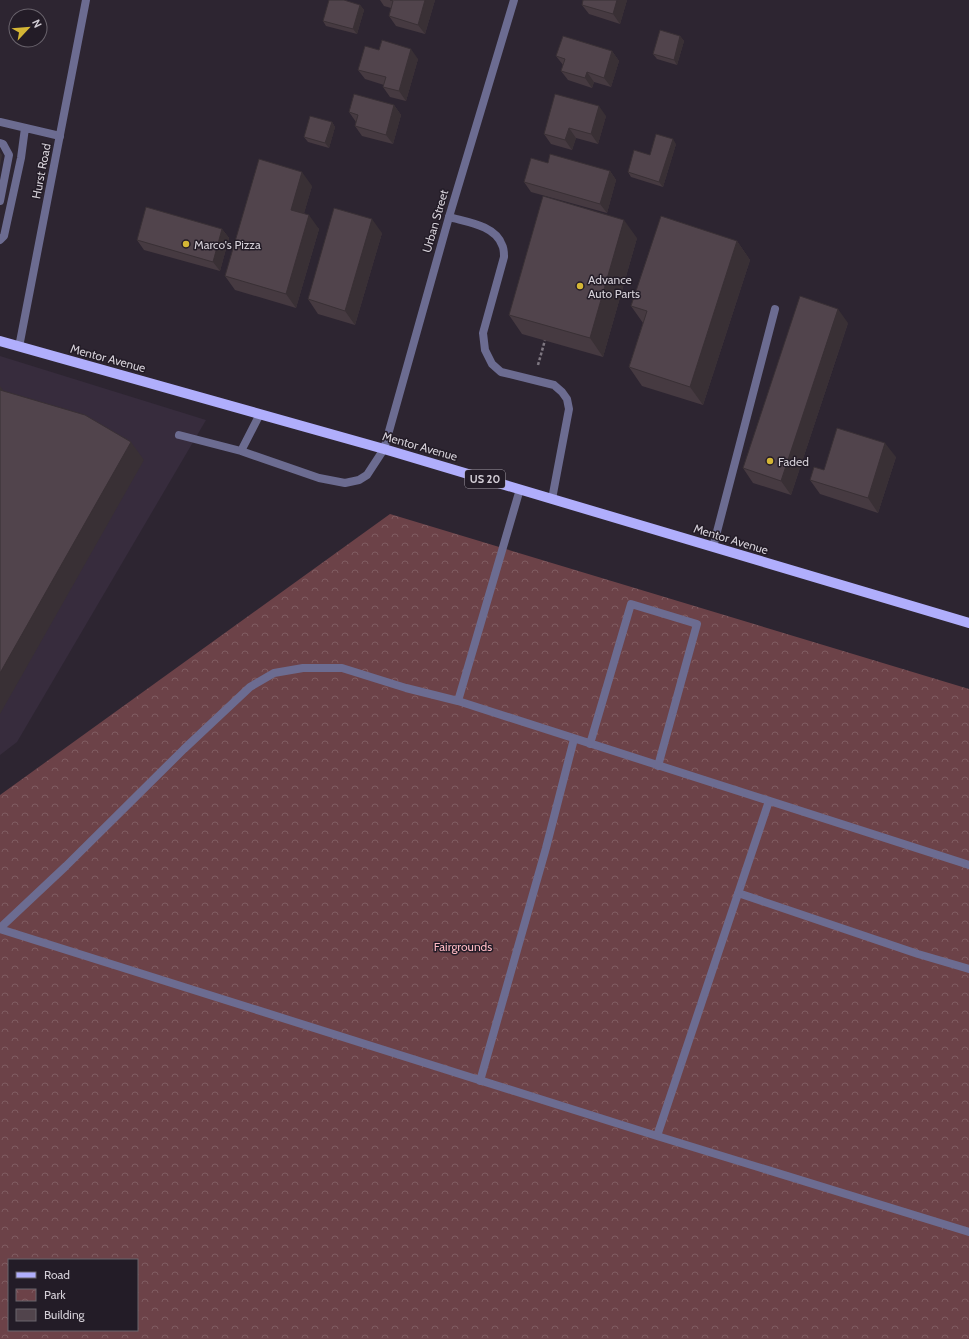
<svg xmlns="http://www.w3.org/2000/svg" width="969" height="1339" font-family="Cabin,sans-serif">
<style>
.built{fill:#372c3d}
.park{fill:url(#park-crowns);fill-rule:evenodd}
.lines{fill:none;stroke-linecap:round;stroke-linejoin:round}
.path{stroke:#7e7781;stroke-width:2.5;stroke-dasharray:3 2;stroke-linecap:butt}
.lane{stroke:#6c6c91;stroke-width:8}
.street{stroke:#6c6c91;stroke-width:8}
.primary{stroke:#b0aefc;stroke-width:10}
.wall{fill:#463a41}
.shaded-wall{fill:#393035}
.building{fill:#51444c;stroke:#393035}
.poi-dot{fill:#d4b635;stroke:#231c27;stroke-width:1.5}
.labels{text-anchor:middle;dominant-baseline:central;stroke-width:3;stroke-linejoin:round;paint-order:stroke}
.shield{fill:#231c27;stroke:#9f99a2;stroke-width:1}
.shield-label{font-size:11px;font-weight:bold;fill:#d4cfd7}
.street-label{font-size:12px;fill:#d4cfd7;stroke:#231c27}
.poi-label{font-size:12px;fill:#d4cfd7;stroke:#231c27;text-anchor:start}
.park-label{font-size:12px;fill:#feb9c2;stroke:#231c27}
</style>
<defs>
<pattern id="park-crowns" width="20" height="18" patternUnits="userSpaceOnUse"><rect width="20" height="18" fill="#6c4248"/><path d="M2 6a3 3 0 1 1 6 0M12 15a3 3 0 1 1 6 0" fill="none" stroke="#805c62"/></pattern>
</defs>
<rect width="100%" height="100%" fill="#2d2531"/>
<path class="built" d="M0 356 206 420 17 742 0 755Z"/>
<path class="park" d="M390 514 969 689V1339H0V795ZM9 1260H137V1330H9Z"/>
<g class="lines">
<path class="path" d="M538 365 545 340"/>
<path class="lane" d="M0 122 60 136
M0 143 3 144 9 155 0 201
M449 217C466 222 495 225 502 245 504 248 504 253 504 257L483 333 485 350 492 364 501 372 554 385 562 392 567 399 569 409 552 499
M0 240 4 236 21 158 25 128
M179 435 241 451 319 478 345 483 359 480 367 475 384 449
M241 451 260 414
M713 547 775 309
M458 701 520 489
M590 744 631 604 697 624 658 766
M738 893 918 954 969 969
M0 928 66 866 184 749 250 687 274 673 303 668H342L406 688 458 701 969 865
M0 929 657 1136 769 801
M480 1081 546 848 574 739
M657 1136 969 1232"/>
<path class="street" d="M19 347 86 0
M384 449 449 217 514 0"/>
<path class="primary" d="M0 341 384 449 969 623"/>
</g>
<path class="wall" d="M380 0H435L425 34 396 26 389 16 391 8 384 6Z
M627 0 620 24 589 14 582 5Z
M360 5 364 10 357 34 326 26 323 21Z
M680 36 684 41 677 65 657 59 653 54Z
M379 50 418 59 406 101 390 97 383 87 384 85 365 79 358 70Z
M612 51 619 61 611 87 594 82 592 88 568 80 561 71 563 65 556 56Z
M394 105 401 115 393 144 362 136 355 126 356 122 349 112Z
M606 116 598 144 576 138 572 150 551 144 544 134Z
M332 122 335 127 329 148 308 142 304 137Z
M676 144 663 187 631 177 628 172Z
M548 163 610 171 616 180 607 213 531 192 524 182Z
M312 186 304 213 319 229 296 308 235 290 225 276Z
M222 229 229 238 220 271 144 250 137 240Z
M382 233 355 325 318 314 308 299Z
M637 238 603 357 522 334 509 315Z
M737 241 750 260 703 405 642 386 629 367 643 323 631 306Z
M848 323 791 495 753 483 743 468Z
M896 457 878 513 820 494 810 480 824 470Z"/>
<path class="shaded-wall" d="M425 0H435L425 34 418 25Z
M617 0H627L620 24 613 14Z
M360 5 364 10 357 34 353 29Z
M680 36 684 41 677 65 674 60Z
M411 49 418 59 406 101 399 91Z
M612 51 619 61 611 87 604 78Z
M587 72 594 82 592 88 585 78Z
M394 105 401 115 393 144 386 135Z
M599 106 606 116 598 144 591 134Z
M332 122 335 127 329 148 325 143Z
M569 128 576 138 572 150 565 140Z
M673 139 676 144 663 187 659 182Z
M0 152 2 155 0 167Z
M610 171 616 180 607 213 600 204Z
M302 172 312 186 301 224 291 210Z
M309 215 319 229 296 308 286 294Z
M372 219 382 233 355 325 345 311Z
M624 220 637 238 603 357 590 338Z
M222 229 229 238 220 271 213 262Z
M737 241 750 260 703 405 690 387Z
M838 309 848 323 791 495 781 481Z
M0 386 10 400 0 396Z
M131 442 144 460 0 714V673Z
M885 443 896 457 878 513 868 498Z"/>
<path class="building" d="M329 0H344L360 5 353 29 323 21Z
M390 0H425L418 25 389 16 393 1Z
M583 0H617L613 14 582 5Z
M660 30 680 36 674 60 653 54Z
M563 36 612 51 604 78 587 72 585 78 561 71 565 59 556 56Z
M382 40 411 49 399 91 383 87 386 77 358 70 365 46 379 50Z
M354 94 394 105 386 135 355 126 358 115 349 112Z
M555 94 599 106 591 134 569 128 565 140 544 134Z
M310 116 332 122 325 143 304 137Z
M656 134 673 139 659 182 628 172 634 150 650 155Z
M550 154 610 171 600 204 524 182 531 158 548 163Z
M259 159 302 172 291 210 309 215 286 294 225 276Z
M543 196 624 220 590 338 509 315Z
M146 207 222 229 213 262 137 240Z
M334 208 372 219 345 311 308 299Z
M661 216 737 241 690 387 629 367 647 311 631 306Z
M800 296 838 309 781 481 743 468Z
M0 390 85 415 131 442 0 673Z
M837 428 885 443 868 498 810 480 814 467 824 470Z"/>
<g class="poi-dot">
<circle cx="186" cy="244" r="4"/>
<circle cx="580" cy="286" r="4"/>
<circle cx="770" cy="461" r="4"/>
</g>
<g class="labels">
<rect class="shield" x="465" y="470" width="40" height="18" rx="3"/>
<g class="shield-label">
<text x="485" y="479">US 20</text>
</g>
<g class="street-label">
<text transform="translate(41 171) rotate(-79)">Hurst Road</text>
<text transform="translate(435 221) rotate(-74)">Urban Street</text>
<text transform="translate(108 358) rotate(15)">Mentor Avenue</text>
<text transform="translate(420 446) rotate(16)">Mentor Avenue</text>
<text transform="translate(731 539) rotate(17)">Mentor Avenue</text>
</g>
<g class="poi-label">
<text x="194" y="244">Marco's Pizza</text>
<text x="588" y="279">Advance<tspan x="588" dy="14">Auto Parts</tspan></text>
<text x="778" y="461">Faded</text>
</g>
<g class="park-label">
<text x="463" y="946">Fairgrounds</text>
</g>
</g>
<rect x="8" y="1259" width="130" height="72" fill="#231c27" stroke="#6a646d"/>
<rect x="16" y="1272" width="20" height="6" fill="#b0aefc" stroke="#6a646d"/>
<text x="44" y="1279" font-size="12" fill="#d4cfd7">Road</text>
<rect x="16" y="1289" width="20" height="12" fill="url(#park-crowns)" stroke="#6a646d"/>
<text x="44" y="1299" font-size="12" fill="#d4cfd7">Park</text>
<rect x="16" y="1309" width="20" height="12" fill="#51444c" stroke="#6a646d"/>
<text x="44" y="1319" font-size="12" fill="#d4cfd7">Building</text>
<g transform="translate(28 28) rotate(64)"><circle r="19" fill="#231c27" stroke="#6a646d"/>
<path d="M0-3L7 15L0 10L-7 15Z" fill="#d4b635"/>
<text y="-6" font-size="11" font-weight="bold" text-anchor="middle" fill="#d4cfd7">N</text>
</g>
</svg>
